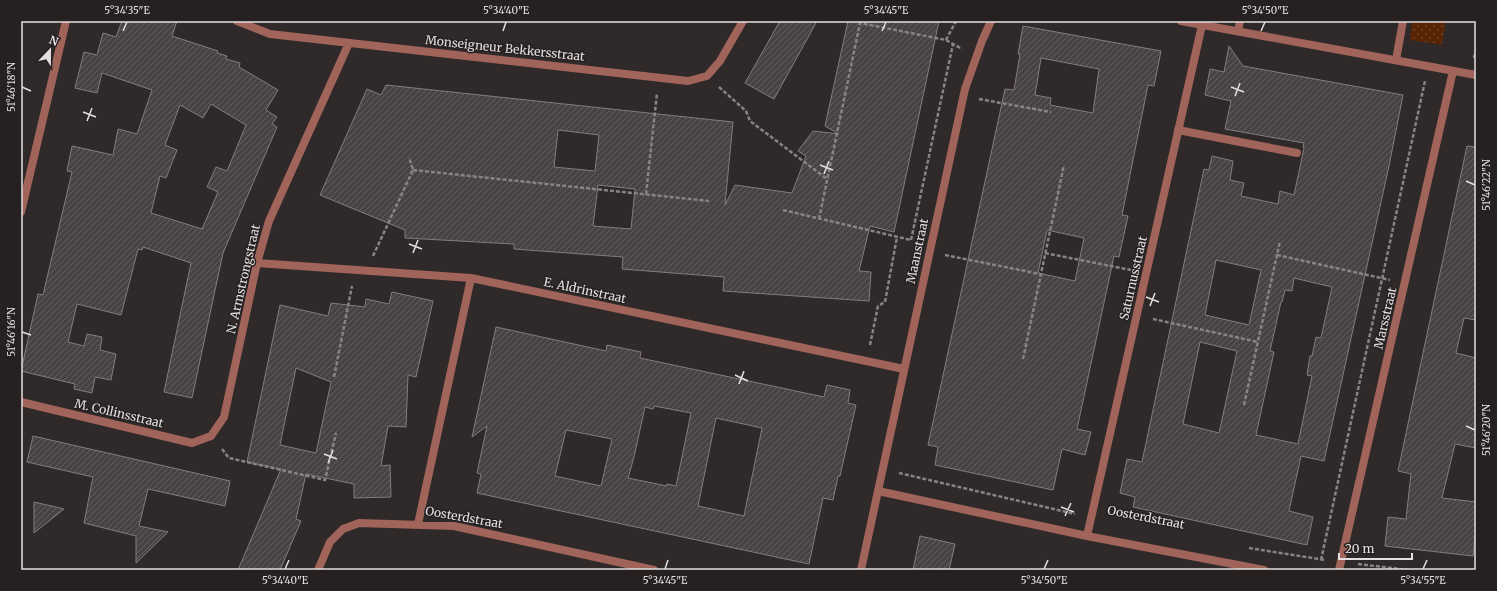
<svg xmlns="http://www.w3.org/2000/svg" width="1497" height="591" font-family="Merriweather,serif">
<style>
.park{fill:url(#park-dots)}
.building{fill:url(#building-hatch);stroke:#847c7f;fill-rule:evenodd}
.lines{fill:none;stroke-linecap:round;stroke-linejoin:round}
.path{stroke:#898384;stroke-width:2.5;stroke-dasharray:4 2;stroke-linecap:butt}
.service{stroke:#a1645a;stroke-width:8}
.minor{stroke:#a1645a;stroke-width:8}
.ticks{fill:none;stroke:#e3dedf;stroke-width:1.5}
.labels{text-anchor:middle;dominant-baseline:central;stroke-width:3;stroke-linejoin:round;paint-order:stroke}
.street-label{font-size:12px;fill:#e3dedf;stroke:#262020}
.neatline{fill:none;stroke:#e3dedf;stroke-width:1.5}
.ticks-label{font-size:10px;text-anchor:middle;fill:#e3dedf}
</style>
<defs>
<pattern id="park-dots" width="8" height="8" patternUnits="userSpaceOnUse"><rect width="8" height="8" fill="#572504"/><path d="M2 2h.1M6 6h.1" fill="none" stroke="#6f4428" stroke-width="1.8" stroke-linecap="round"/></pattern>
<pattern id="building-hatch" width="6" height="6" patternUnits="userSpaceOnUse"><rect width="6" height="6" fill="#484244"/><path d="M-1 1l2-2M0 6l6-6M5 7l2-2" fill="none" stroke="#625d5f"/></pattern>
</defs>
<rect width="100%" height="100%" fill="#30292a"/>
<path class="park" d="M1412 21H1446L1442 45 1410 40Z"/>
<path class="building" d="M122 21H177L172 36 218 51 217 53 227 56 226 59 240 63 239 67 278 90 266 110 277 117 272 124 277 127 223 253 192 398 164 392 191 263 143 247 142 250 138 249 121 315 77 304 68 342 84 346 87 334 102 337 100 350 116 354 111 380 95 377 92 393 74 389 75 384 21 371 38 294 43 295 72 172 67 171 72 146 113 155 118 129 137 134 152 90 102 73 97 93 75 88 84 52 97 55 103 33 116 37ZM211 104 246 125 227 171 216 167 207 187 218 192 202 229 151 213 160 176 166 178 177 150 165 145 180 105 203 118Z
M780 21H817L774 99 745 83Z
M848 21H939L894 232 870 226 859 271 871 272 869 301 723 291 724 277 622 269 623 257 514 249V244L405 238V230L320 195 367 89 381 95 386 85 733 122 725 205 735 185 792 193 806 156 798 151 813 131 839 134 825 126ZM558 130 599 135 595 171 554 167ZM598 185 635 189 631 229 593 226Z
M1023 26 1161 51 1154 86 1148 85 1122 215 1128 216 1119 257 1114 256 1077 429 1091 432 1085 455 1062 449 1053 490 935 465 938 447 928 445 1005 89 1014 90 1020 54H1018ZM1041 58 1099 69 1093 113 1050 105 1051 98 1035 95ZM1047 230 1084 238 1075 281 1038 273Z
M1229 46 1243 66 1403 95 1389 166 1324 461 1301 456 1289 511 1313 517 1307 545 1133 507 1135 497 1120 493 1127 459 1142 462 1204 169 1209 170 1212 156 1233 161 1230 180 1244 183 1241 196 1278 204 1280 191 1294 195 1304 148 1303 147 1304 143 1225 129 1231 101 1205 95 1210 69 1224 72ZM1216 260 1261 270 1249 325 1205 315ZM1294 278 1332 287 1321 338 1316 337 1312 356H1310L1307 375 1312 376 1298 444 1256 435 1274 352 1270 351 1281 302H1282L1285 290 1292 291ZM1200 342 1237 351 1219 433 1183 424Z
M1467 146 1476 147V320L1464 318 1456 353 1476 358V448L1455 444 1442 498 1476 502V530L1473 556 1385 546 1388 517 1406 519 1411 474 1398 471Z
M392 292 433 301 416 377 408 375 406 427 388 426 381 466 390 465 391 497 354 498V484L306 474 296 519 301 521 280 570H238L281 469 247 462 280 305 328 316 331 303 365 307 366 299 389 304ZM296 368 331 382 316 453 280 445Z
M496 327 606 351 607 345 641 352 640 358 824 397 827 385 850 390 848 403 856 405 840 476H838L833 500 823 498 809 564 477 493 481 474 477 473 487 426 472 437ZM654 406 691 413 676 486 667 484V486L628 478 634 457 645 407 653 409ZM716 418 762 428 744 516 698 506ZM566 430 612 439 601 486 555 476Z
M33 436 230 481 225 506 148 489 139 526 168 532 136 563V536L84 523 93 477 27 462Z
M34 502 64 509 34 533Z
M920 536 955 544 949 570H913Z"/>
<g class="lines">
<path class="path" d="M946 40 956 21
M1474 58 1476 49
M719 87 746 111 750 121 827 179
M979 99 1051 112
M413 170 709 201
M646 194 657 93
M783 210 911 240
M819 219 860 23 946 40 962 49
M911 240 953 44
M1045 253 1131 270
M945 255 1040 274
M1277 255 1390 280
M373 256 413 170 409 157
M1153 319 1258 342
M870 345 878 306 885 302 897 237
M1023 359 1064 165
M334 377 352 286
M1244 405 1280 241
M222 449 229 458 325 480 336 433
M899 473 1075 514
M1249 548 1325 560
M1321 560 1425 81
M1358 564 1409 570"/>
<path class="service" d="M1178 130 1297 153"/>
<path class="minor" d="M237 21 270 34 688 81 707 76 720 61 743 21
M1181 21 1476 75
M1238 31 1240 21
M1396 60 1403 21
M21 212 66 21
M257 263 471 278 904 369
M21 402 192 443 211 436 224 417 257 263 269 221 349 43
M878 491 965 89 982 41 991 21
M418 524 471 278
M1087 536 1202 25
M318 570 330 542 343 529 359 523 454 526 654 570
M861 570 878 491 1087 536 1264 570
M1339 570 1453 71"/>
</g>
<path class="ticks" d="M123 31 127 22M503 31 506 22M882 31 886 22M1261 31 1265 22M22 87 31 91M1231 87 1244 92M1235 96 1240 83M83 112 96 117M87 121 92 108M820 165 833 170M824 174 829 161M1466 181 1475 185M409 244 422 249M413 253 418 240M1146 297 1159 302M1150 306 1155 293M22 332 31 335M735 375 748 381M739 384 744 371M1466 426 1475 430M324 454 337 459M328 463 333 450M1061 507 1074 512M1065 516 1071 503M285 569 289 560M665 569 668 560M1044 569 1048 560M1423 569 1427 560"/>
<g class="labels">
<g class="street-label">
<text transform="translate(505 48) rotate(6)">Monseigneur Bekkersstraat</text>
<text transform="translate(917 251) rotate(-78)">Maanstraat</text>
<text transform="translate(1133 278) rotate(-77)">Saturnusstraat</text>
<text transform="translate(243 279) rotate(-77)">N. Armstrongstraat</text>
<text transform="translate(585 290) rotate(12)">E. Aldrinstraat</text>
<text transform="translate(1385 318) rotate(-77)">Marsstraat</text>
<text transform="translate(119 413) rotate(13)">M. Collinsstraat</text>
<text transform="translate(464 517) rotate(10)">Oosterdstraat</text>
<text transform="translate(1146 517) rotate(11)">Oosterdstraat</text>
</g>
</g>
<rect width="1497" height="591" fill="none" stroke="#262020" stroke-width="44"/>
<g transform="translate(50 50) rotate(22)" stroke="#262020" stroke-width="3" paint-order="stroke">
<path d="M0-3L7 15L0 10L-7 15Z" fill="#e3dedf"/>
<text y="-6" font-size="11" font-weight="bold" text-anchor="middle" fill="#e3dedf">N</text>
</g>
<path d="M1339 553v6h73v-6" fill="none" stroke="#e3dedf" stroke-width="2"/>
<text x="1345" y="553" font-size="12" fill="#e3dedf" stroke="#262020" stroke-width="3" paint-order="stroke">20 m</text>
<rect x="22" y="22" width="1453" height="547" class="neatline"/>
<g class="ticks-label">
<text x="127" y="14">5°34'35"E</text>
<text x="506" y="14">5°34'40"E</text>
<text x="886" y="14">5°34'45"E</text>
<text x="1265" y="14">5°34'50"E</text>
<text transform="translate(11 87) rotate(-90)" y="4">51°46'18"N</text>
<text transform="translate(1486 185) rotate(-90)" y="4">51°46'22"N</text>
<text transform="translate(11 332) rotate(-90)" y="4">51°46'16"N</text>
<text transform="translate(1486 430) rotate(-90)" y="4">51°46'20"N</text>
<text x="285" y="584">5°34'40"E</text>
<text x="665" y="584">5°34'45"E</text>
<text x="1044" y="584">5°34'50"E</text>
<text x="1423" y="584">5°34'55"E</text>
</g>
</svg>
